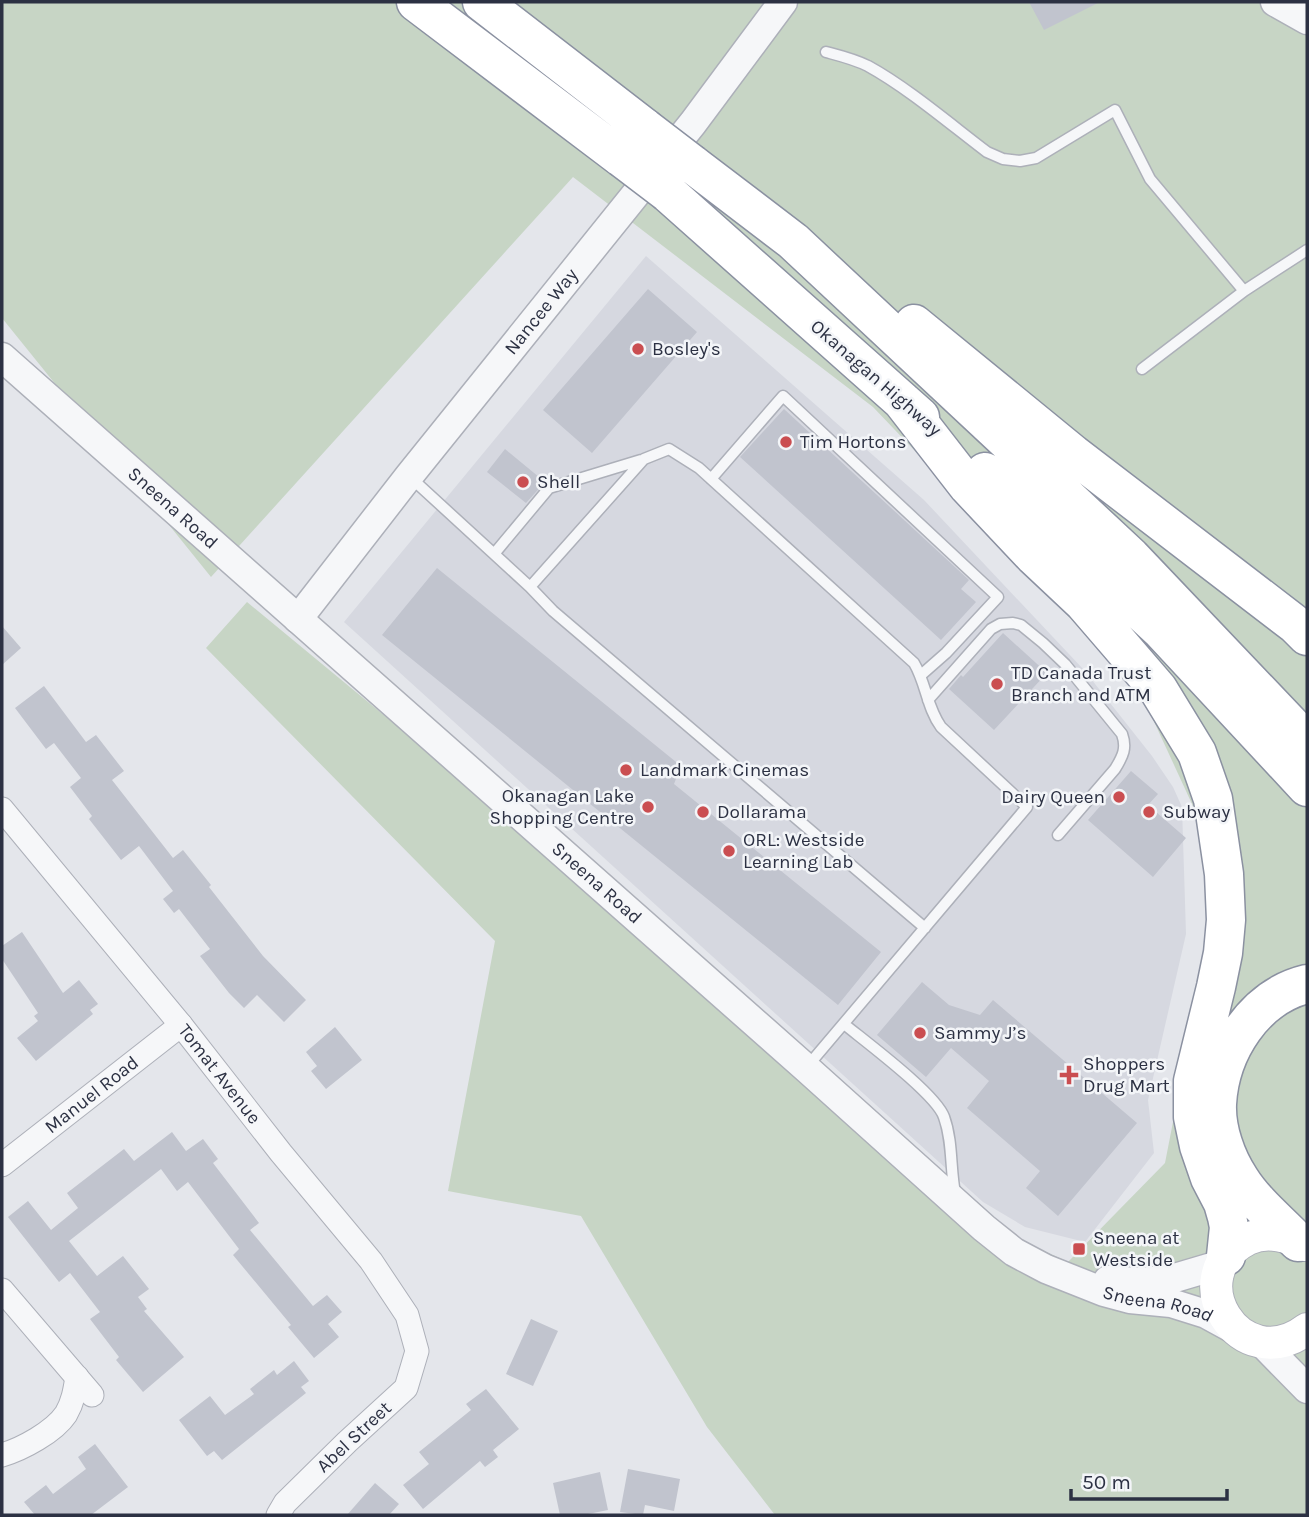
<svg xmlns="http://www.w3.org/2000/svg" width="1309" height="1517" font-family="Karla,sans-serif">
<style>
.built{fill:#d6d8e0}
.green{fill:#c7d5c5}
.building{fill:#c1c4ce}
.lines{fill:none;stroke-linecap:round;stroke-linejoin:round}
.service-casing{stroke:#adb0b9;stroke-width:13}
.minor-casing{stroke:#adb0b9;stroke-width:25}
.tertiary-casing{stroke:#adb0b9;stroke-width:31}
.secondary-casing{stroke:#adb0b9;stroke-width:34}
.motorway-casing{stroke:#8b91a1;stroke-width:41}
.service{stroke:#f6f7f9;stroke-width:10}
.minor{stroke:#f6f7f9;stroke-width:23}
.tertiary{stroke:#f6f7f9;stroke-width:28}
.secondary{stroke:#fff;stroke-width:32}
.motorway{stroke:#fff;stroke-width:38}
.motorway-bridge-casing{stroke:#8b91a1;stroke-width:41;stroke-linecap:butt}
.motorway-bridge{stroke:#fff;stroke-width:38}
.poi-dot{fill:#ca4e51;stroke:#f3f5f8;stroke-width:2.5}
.labels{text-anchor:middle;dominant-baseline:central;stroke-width:5;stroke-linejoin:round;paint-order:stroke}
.street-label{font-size:19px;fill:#2c3143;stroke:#f3f5f8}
.poi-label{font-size:19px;fill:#2c3143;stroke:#f3f5f8;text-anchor:start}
</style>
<rect width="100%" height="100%" fill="#e4e6eb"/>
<path class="built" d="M646 256 924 500 1084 670 1152 756 1173 787 1182 807 1186 934 1148 1100 1154 1153 1085 1242 1025 1227 983 1202 344 622Z"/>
<path class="green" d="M2 2H1307V1515H775L707 1427 581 1216 448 1191 495 941 206 648 247 602 1018 1239 1068 1262 1165 1163 1210 932 1198 817 1145 702 1003 543 873 407 573 177 211 577 2 318Z"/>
<path class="building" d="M1029 2H1100L1044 30Z
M648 289 697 332 592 453 543 410Z
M784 409 969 580 961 589 976 602 941 640 740 457Z
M505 449 545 482 526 503 487 472Z
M437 568 681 766 674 784 881 952 838 1005 382 635Z
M2 626 21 648 2 665Z
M1003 633 1047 673 994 730 949 689 961 675 963 677Z
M44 686 86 742 96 735 124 771 112 780 173 858 183 850 211 885 209 887 263 956 306 1000 284 1022 257 995 244 1008 229 993 200 956 210 949 179 909 174 913 163 899 173 891 139 846 121 860 89 819 92 816 70 787 81 778 54 743 46 749 15 708Z
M1131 771 1158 794 1148 805 1186 838 1153 877 1088 820Z
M22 932 63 993 79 980 98 1004 90 1010 93 1014 36 1061 17 1038 38 1021 34 1016 38 1013 2 959V946Z
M922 982 949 1005 980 1015 993 1000 1137 1123 1058 1216 1026 1188 1040 1171 967 1108 989 1081 951 1048 926 1077 877 1035Z
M335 1027 362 1060 326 1089 311 1071 317 1066 306 1052Z
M172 1132 186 1151 203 1139 218 1159 213 1163 259 1223 250 1230 313 1306 327 1295 342 1312 328 1324 339 1337 314 1358 288 1327 291 1325 233 1255 239 1249 188 1182 177 1191 161 1169 69 1241 97 1276 123 1256 149 1289 138 1297 147 1309 144 1311 184 1357 143 1392 116 1360 119 1357 90 1319 100 1312 70 1273 59 1282 8 1217 28 1201 51 1230 78 1208 67 1193 124 1149 134 1161Z
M531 1319 558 1331 533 1386 506 1374Z
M294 1361 309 1381 301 1387 306 1393 222 1460 214 1451 207 1456 179 1420 210 1396 225 1415 254 1394 250 1389 274 1370 277 1375Z
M486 1389 519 1429 493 1450 498 1457 485 1467 480 1461 423 1509 403 1485 429 1464 419 1452 471 1410 466 1404Z
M95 1444 128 1487 91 1515H35L24 1502 46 1485 53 1494 86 1469 78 1457Z
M628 1469 680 1479 674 1511 645 1505 643 1515 620 1512Z
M600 1472 608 1510 583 1515H560L553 1483Z
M375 1483 399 1504 389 1515H347Z"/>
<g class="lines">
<defs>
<path id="service" d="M826 52C841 56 854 59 868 66 908 88 950 124 987 152L1003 159 1020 161 1036 158 1115 110 1150 179 1244 291
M1142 369 1244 291 1307 250
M409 476 530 587 553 611 925 928
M711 479 783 396 998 597 946 653 921 675
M494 554 549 488 641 460
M530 587 644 459 669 449 699 468 914 663C926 683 927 708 941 727L1027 807 806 1068
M928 700 991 629 1000 624 1013 623 1021 625 1043 643 1065 664 1122 734C1127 748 1123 756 1115 769L1058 835
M844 1024C866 1042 936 1094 944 1117 953 1142 950 1168 955 1193"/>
<g id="minor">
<path id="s1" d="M2 809 181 1025 281 1153 371 1261 407 1315 417 1351 406 1388 347 1442 285 1503 278 1515"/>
<path id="s2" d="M2 1165 181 1025"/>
<path d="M2 1290 92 1395"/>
<path d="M2 1455C22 1449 54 1432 66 1414 73 1402 75 1390 77 1377"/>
</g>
<g id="tertiary">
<path d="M1275 2 1307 20"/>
<path id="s3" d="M2 357 806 1068 984 1228 1014 1252 1046 1269 1104 1292 1130 1299 1171 1303 1206 1314 1237 1331"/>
<path id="s4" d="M298 619 409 476 693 123 783 2"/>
<path d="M1108 1280 1137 1282 1168 1280 1222 1264"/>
<path d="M1261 1342 1307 1389"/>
</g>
<path id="secondary" d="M1304 1245C1286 1235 1267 1230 1248 1239 1176 1275 1240 1380 1307 1329"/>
<path id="motorway" d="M416 2 622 158
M482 2 645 128
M692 164 793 241 1131 557 1307 742
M668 193 920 417
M914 324 1073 454 1296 625 1307 636
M902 401 968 486 1034 556 1084 603 1158 689 1197 753 1213 799 1224 874 1226 920 1223 953 1216 987 1193 1081V1117L1199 1146 1210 1178 1223 1203 1227 1217 1229 1227 1226 1256
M985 472 1065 541 1161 630 1307 787
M1298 1242C1279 1222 1255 1203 1240 1179 1226 1158 1216 1129 1217 1104 1220 1051 1254 997 1307 984"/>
</defs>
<use href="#service" class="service-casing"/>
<use href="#minor" class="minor-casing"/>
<use href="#tertiary" class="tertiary-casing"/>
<use href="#secondary" class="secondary-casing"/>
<use href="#motorway" class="motorway-casing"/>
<use href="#service" class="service"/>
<use href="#minor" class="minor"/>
<use href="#tertiary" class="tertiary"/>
<use href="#secondary" class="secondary"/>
<use href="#motorway" class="motorway"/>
<defs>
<path id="motorway-bridge" d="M645 128 692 164
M622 158 668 193"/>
</defs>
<use href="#motorway-bridge" class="motorway-bridge-casing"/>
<use href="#motorway-bridge" class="motorway-bridge"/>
</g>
<g class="poi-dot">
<circle cx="638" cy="349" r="7"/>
<circle cx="786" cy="442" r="7"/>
<circle cx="523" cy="482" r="7"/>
<circle cx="997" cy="684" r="7"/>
<circle cx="626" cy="770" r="7"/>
<circle cx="1119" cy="797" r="7"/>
<circle cx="648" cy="807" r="7"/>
<circle cx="703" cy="812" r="7"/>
<circle cx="1149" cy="812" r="7"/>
<circle cx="729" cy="851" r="7"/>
<circle cx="920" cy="1033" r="7"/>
<path d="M1065.5 1064.5h7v7h7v7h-7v7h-7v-7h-7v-7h7z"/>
<rect x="1072" y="1242" width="14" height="14" rx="3.5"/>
</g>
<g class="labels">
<g class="street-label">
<text stroke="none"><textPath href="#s4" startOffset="392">Nancee Way</textPath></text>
<text transform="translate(876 378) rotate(41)">Okanagan Highway</text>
<text stroke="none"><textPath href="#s3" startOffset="228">Sneena Road</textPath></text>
<text stroke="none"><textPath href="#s3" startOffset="794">Sneena Road</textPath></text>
<text stroke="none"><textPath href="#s1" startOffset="343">Tomat Avenue</textPath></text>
<text stroke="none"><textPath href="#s2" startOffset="114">Manuel Road</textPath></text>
<text stroke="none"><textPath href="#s3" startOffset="1505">Sneena Road</textPath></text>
<text transform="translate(354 1437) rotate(-43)">Abel Street</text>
</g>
<g class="poi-label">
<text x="652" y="349">Bosley's</text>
<text x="800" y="442">Tim Hortons</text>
<text x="537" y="482">Shell</text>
<text x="1011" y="673">TD Canada Trust<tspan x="1011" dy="22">Branch and ATM</tspan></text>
<text x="640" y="770">Landmark Cinemas</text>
<text x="634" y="796" text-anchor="end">Okanagan Lake<tspan x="634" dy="22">Shopping Centre</tspan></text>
<text x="1105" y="797" text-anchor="end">Dairy Queen</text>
<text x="717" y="812">Dollarama</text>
<text x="1163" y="812">Subway</text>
<text x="743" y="840">ORL: Westside<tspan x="743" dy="22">Learning Lab</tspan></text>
<text x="934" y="1033">Sammy J’s</text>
<text x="1083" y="1064">Shoppers<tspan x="1083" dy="22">Drug Mart</tspan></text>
<text x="1093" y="1238">Sneena at<tspan x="1093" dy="22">Westside</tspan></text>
</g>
</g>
<rect width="1309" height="1517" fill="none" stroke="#2c3143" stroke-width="7"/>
<path d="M1071 1489v10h156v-10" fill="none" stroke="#2c3143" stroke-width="3.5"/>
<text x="1082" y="1489" font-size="21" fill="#2c3143" stroke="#f3f5f8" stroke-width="5" paint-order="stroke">50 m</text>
</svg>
